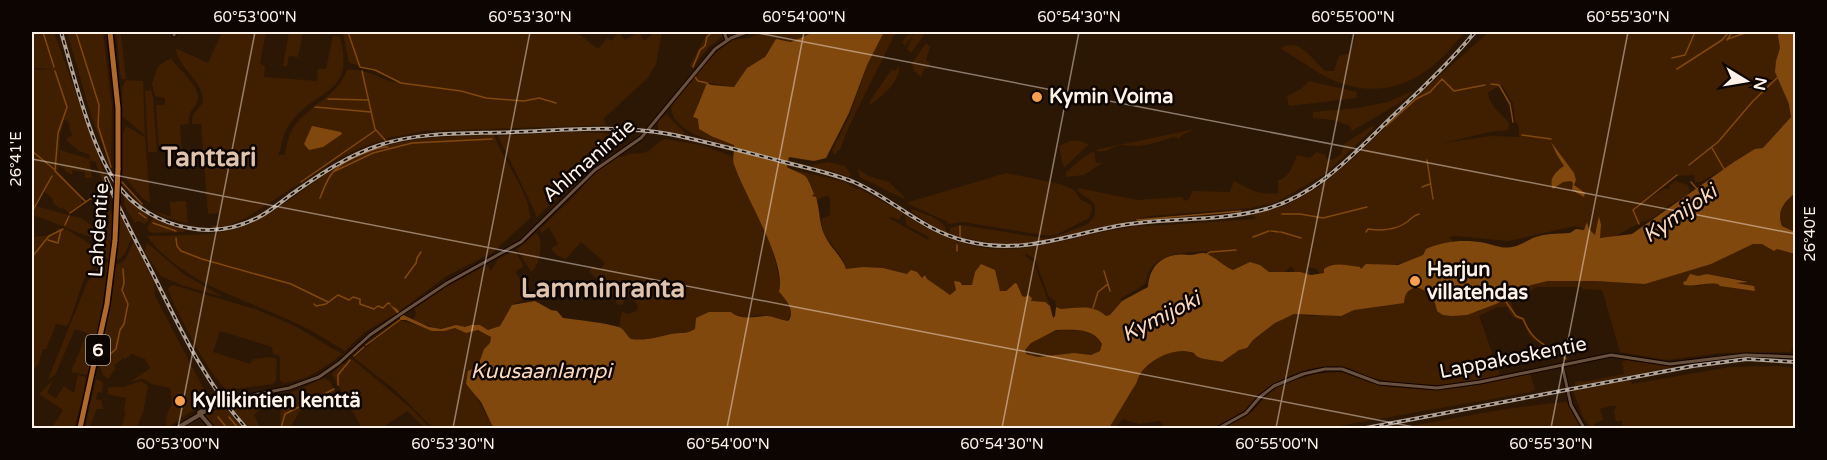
<svg xmlns="http://www.w3.org/2000/svg" width="1827" height="460" font-family="'Varela Round',sans-serif">
<style>
.green{fill:#401f01;fill-rule:evenodd}
.water{fill:#81480e;fill-rule:evenodd}
.lines{fill:none;stroke-linecap:round;stroke-linejoin:round}
.stream{stroke:#81480e;stroke-width:1.5}
.tertiary-casing{stroke:#130300;stroke-width:5}
.secondary-casing{stroke:#130300;stroke-width:6}
.trunk-casing{stroke:#130300;stroke-width:8}
.tertiary{stroke:#6a513e;stroke-width:3}
.secondary{stroke:#6a513e;stroke-width:4}
.trunk{stroke:#ad6a2c;stroke-width:5}
.rail-casing{stroke:#b1a296;stroke-width:4}
.rail{stroke:#0d0501;stroke-width:1.5;stroke-dasharray:4.5;stroke-linecap:butt}
.trunk-bridge-casing{stroke:#130300;stroke-width:8;stroke-linecap:butt}
.trunk-bridge{stroke:#ad6a2c;stroke-width:5}
.ticks{fill:none;stroke:#fef2e9;stroke-width:1.5;stroke-opacity:0.45}
.poi-dot{fill:#fa9f4f;stroke:#0d0501;stroke-width:2}
.labels{text-anchor:middle;dominant-baseline:central;stroke-width:5;stroke-linejoin:round;paint-order:stroke}
.shield{fill:#0d0501;stroke:#b6aba3;stroke-width:1.5}
.shield-label{font-size:18px;font-weight:bold;fill:#fef2e9}
.poi-label{font-size:20px;font-weight:bold;fill:#fef2e9;stroke:#0d0501;text-anchor:start}
.street-label{font-size:20px;fill:#fef2e9;stroke:#0d0501}
.water-label{font-size:21px;font-style:italic;fill:#fbd8be;stroke:#0d0501}
.district-label{font-size:26px;font-weight:bold;fill:#e0c3ad;stroke:#0d0501}
.neatline{fill:none;stroke:#fef2e9;stroke-width:2}
.ticks-label{font-size:15px;text-anchor:middle;fill:#fef2e9}
</style>
<rect width="100%" height="100%" fill="#2c1705"/>
<path class="green" d="M32 32H54L112 195 105 196 104 185 95 161H90L89 154 79 151 67 141V138L72 136 68 121 64 120 60 135 58 171 83 199 81 201 83 203 69 213 62 207 60 209 53 203V199L44 191 36 206 69 215 67 217C82 214 94 226 100 238 81 237 52 220 32 215V70L51 69 32 68Z
M67 32H103L112 107 111 168 91 115Z
M116 32H120L121 36 126 79H121Z
M222 32H266L260 63 265 67 264 77 317 81 318 69H326L333 36 340 37C356 97 315 87 289 125 282 134 283 145 278 155H285C287 143 289 131 298 121 315 103 338 94 347 70 368 68 379 80 398 83L375 69 349 63 343 32H576L598 49 607 38 612 41 618 32 625 40 639 32 644 41 652 35 650 32H662L656 64 648 78 604 118 606 125 426 131 391 137 360 148 339 158 246 218 221 228 209 226 219 225V213L208 214 201 124H192L193 115 203 102C203 84 190 77 181 62 178 58 177 52 175 48L208 63Z
M289 32H303L298 57 289 56 287 66H283Z
M708 32H722L723 36 709 47 692 68 690 65Z
M777 32H814L791 42 781 39 768 50 765 57 747 68 734 87 709 83 700 98 693 118 698 119 699 129 717 139 733 144 735 148C716 142 672 133 671 107L700 69 719 50 732 40 749 38 761 33 768 35Z
M884 32H896L851 122 840 149 834 155 832 150 850 115 867 65Z
M915 32H926L911 53 907 49 912 37 907 42 906 45 902 43 906 36 912 33 913 36Z
M1354 32H1464C1432 76 1390 103 1335 81 1316 73 1297 58 1280 48 1301 37 1311 60 1326 71H1334L1339 56 1350 53 1356 36Z
M1489 32H1782L1794 114 1771 147 1632 234 1682 199C1672 202 1664 210 1655 216 1650 220 1644 221 1638 224 1625 229 1613 242 1599 237L1601 229 1599 216 1597 233 1595 235 1589 229 1588 222 1584 229 1575 226 1509 241 1456 236 1449 237 1453 241 1426 249 1423 255C1405 262 1389 269 1370 264L1362 269C1354 264 1329 269 1320 274L1317 269 1308 267 1307 269 1310 271 1309 274 1294 272V269L1291 266 1285 272H1269L1260 265 1250 262 1233 270 1205 254 1208 251C1181 253 1150 252 1145 284L1120 299 1122 301 1110 315 1106 316 1093 308 1061 309 1056 307 1055 301 1049 297 1035 259 1025 253 1026 256 1034 263 1050 306 1033 302 1021 296 1017 284 1010 286 1006 291 1002 292 998 288 997 280 975 272 973 285 955 284 956 290 950 295 927 280 925 275 922 278 917 272 907 274 883 268 863 267 848 270 846 269 842 258 823 233 821 219 830 215V197L825 196 817 200 812 195V189L791 169 845 182 854 188 860 189 903 213 899 220 890 217 889 218 928 240 929 237 906 225 905 215C994 272 1032 244 1125 228 1139 225 1153 226 1167 225 1196 223 1225 221 1254 219L1256 218 1251 214 1285 206 1319 187 1357 155 1422 91ZM1502 85 1513 103 1515 121 1519 127V137L1492 136 1443 143 1490 132 1508 130 1509 123C1501 113 1489 106 1488 92ZM1718 172H1719L1687 196 1690 190 1688 185 1675 181 1670 185 1669 189H1664L1647 200 1676 176 1694 175 1695 182H1700Z
M926 43 930 47 926 60 930 64 929 67 924 69 921 77 914 71 912 63Z
M171 58C177 68 199 85 198 98 197 109 188 107 189 124L180 125 182 154 168 155 167 149 159 150 156 105H165V98L155 96 152 84 158 66Z
M899 66C901 81 881 98 869 105L870 101 889 73 892 70 895 71Z
M126 80 143 81 145 135 123 117 122 88Z
M1309 81 1357 92 1356 98 1289 106 1287 96 1301 89Z
M151 90 153 97 157 152H148L145 91Z
M1415 90 1401 102 1352 131 1350 126 1333 120 1313 118V112L1358 108 1388 102Z
M666 114 684 132V135L658 130V122Z
M126 126 145 137 150 203 142 198 123 175V133Z
M1372 126 1374 128 1325 174 1277 202 1251 208 1150 216 1038 243 1013 245 992 243 950 235V228L961 225 1049 239 1088 224 1095 215V205C1091 199 1084 197 1078 191V188L1137 200 1182 197 1185 201 1189 199 1193 191 1230 192 1234 181C1249 189 1260 196 1278 193V180C1289 179 1293 165 1297 155L1310 158 1317 152 1325 155 1328 160 1334 159 1341 154 1344 144Z
M1195 129 1182 135 1179 139 1174 137C1163 140 1148 146 1136 146 1129 146 1124 144 1117 146 1109 149 1103 154 1095 150Z
M571 132 603 133 617 136 592 164 536 218 535 212 498 136Z
M494 135C502 158 531 195 530 218L493 252 445 277 400 311 365 332 345 351C324 338 303 325 280 316 233 295 180 280 147 236 179 235 217 237 247 225 289 207 321 171 363 153 404 137 450 136 494 135Z
M665 139 701 145 732 156C735 171 743 184 750 198 764 227 780 261 780 294L784 296 791 313 787 321 761 315 747 317 733 314 703 316 696 318 695 330C686 335 681 332 671 334 657 337 646 341 631 339L619 327 622 311 627 314 637 311 638 305 628 296 622 305 616 304 617 296 594 291 600 282 589 272 593 266 600 270 605 263 581 242 566 259 558 256 551 249 558 244 549 227 541 233 540 229 577 193 595 172 619 156 623 157C630 151 639 156 648 151 654 147 658 142 665 139Z
M1070 141H1080L1089 144 1065 167 1063 166 1059 146Z
M60 150 89 159 92 178H85V172L73 170V167L72 175 65 171V169L59 166Z
M1094 151 1096 163H1102L1084 175 1066 177V172L1085 156Z
M829 162 845 166 851 174 849 177 832 171 814 168 813 165Z
M858 169 868 176 889 182 904 197V199L860 177Z
M1006 173 1060 184 1074 190 1081 200 1091 205 1092 210 1089 218 1058 234 1049 236 963 222 949 224 946 221 906 203Z
M1795 191V232L1782 225C1776 209 1787 203 1795 191Z
M124 196 148 216 149 220 144 224 139 221 135 223C130 215 122 206 124 196Z
M186 201 188 224 164 217 155 211 171 217 170 202Z
M912 209C923 214 946 219 947 233L934 227 911 211Z
M108 210H110C117 225 110 244 110 260L104 257 105 238 96 223 99 219 109 224Z
M120 212 132 237 124 255 118 260 117 257Z
M153 217 185 229 184 232 152 233 147 229Z
M58 228 68 230 97 249 99 252 97 261 84 279 69 323 67 326 56 324 46 349H43L38 365 32 370V237L54 235Z
M535 234H538C543 244 540 266 531 272L517 249Z
M134 241 154 283 155 296 208 397 205 402 167 428C165 422 167 410 172 405L170 388 152 384 143 379 130 382 150 368 145 359 132 354 125 359 123 358 114 366 116 368 108 379 103 375 100 366 113 273 116 265C128 262 128 250 134 241Z
M147 243 185 275 223 297 181 285 161 276 145 252Z
M1753 244H1762L1774 250 1777 249 1795 254 1796 337 1791 352 1721 353 1667 360 1620 352 1602 290 1583 289 1581 287H1537L1511 302 1515 314 1524 318 1530 332 1536 342 1529 335 1522 319C1513 320 1511 315 1507 307H1498L1479 316 1500 375C1479 379 1458 386 1437 385 1416 384 1394 383 1373 378 1363 376 1354 368 1343 367 1311 363 1278 378 1255 398L1257 401 1251 408 1216 428H1165L1160 421 1139 424 1123 419 1114 428H1109L1137 382C1140 365 1164 352 1180 351 1194 350 1209 357 1222 361L1239 350 1247 348 1253 340 1275 323 1294 314 1312 316 1353 310 1405 295C1412 285 1427 287 1433 297 1436 301 1436 307 1437 311L1477 312 1517 294 1531 285 1548 281H1595L1645 284 1690 270ZM1707 274 1749 281V283L1737 282 1736 283 1754 286 1706 282 1702 283 1700 286H1689L1686 282 1690 275 1698 276Z
M514 251 516 252 523 265 522 268 517 270 516 274 520 278 529 281 530 284 523 300 512 305 500 326 488 330 480 325H472L465 328 456 325 438 329 413 320 416 313 414 309 446 287 487 265 491 271 498 259Z
M102 262 109 263C104 300 99 339 88 375L71 372 87 333 75 329 55 375 48 379 87 283Z
M173 285 255 309 295 326 342 354C324 368 307 381 283 383L280 380V358L278 355 273 354 272 347 220 331 213 352 250 364 253 359 272 357 277 359 276 381 273 384 226 390C207 368 194 344 181 318 176 308 171 299 168 288Z
M398 320C420 324 432 335 455 328L466 333 478 330 491 337 490 343 484 349 478 366 470 370 466 385C481 397 483 416 496 428H433L395 390 354 358Z
M1060 330C1076 331 1094 328 1102 344L1100 351 1091 355 1074 353 1038 357 1026 354 1025 350 1031 343 1044 335Z
M351 358 411 408 430 428H425L407 411 382 428H362L332 374 342 364H347Z
M1626 360 1673 367 1575 386V382L1582 381 1583 382 1624 374 1622 362Z
M1778 366 1795 368V428H1621L1623 427 1622 421H1616L1614 412 1616 406H1610L1600 409 1603 420 1594 424 1595 428H1591L1583 417 1573 391 1631 380 1632 384 1730 367Z
M1339 372C1353 375 1365 382 1379 385 1436 394 1476 387 1530 373L1535 390 1530 392 1498 398 1327 428H1222L1253 411 1268 394 1283 383 1316 374Z
M78 375 88 378 74 428H52L63 410 39 394 53 380 47 393 56 398 64 386 74 393Z
M324 378 330 381 335 392 300 411 290 428H280L281 397Z
M96 379 103 382 102 393 98 392 96 399 102 401 103 409H96C95 418 91 421 89 428H85Z
M141 381 148 386 143 413 136 428H121L126 412 124 411 126 398 107 394 108 388 110 387H124Z
M267 395 276 400V405L261 408 254 415 260 428H249L228 403Z
M1567 402 1582 428H1399C1455 419 1510 406 1567 402Z
M225 404 244 428H215L206 418 207 413Z"/>
<path class="water" d="M814 32H884L867 65 849 113 826 158 814 161 789 157 787 167C808 179 804 169 814 194L812 196 816 197C820 210 819 225 825 236 831 249 842 256 846 269L863 267 883 268 907 274 911 270 917 272 922 278 925 275 927 279 950 295 956 290 954 281 960 282 962 285H972L975 272 981 264 995 270 1000 291H1006L1015 283 1017 284 1022 296 1025 297 1028 295 1032 298 1031 301 1045 302 1050 306 1053 318 1055 316 1056 307 1061 309C1078 308 1093 304 1106 316L1110 315 1122 301 1148 287C1150 262 1167 252 1190 255 1194 255 1199 253 1204 253 1213 255 1223 266 1233 270L1250 262 1260 265 1269 272H1300L1311 275 1324 273V269C1335 261 1347 266 1360 267L1361 269 1366 264 1398 265 1423 255 1426 249C1445 241 1464 239 1485 243 1495 245 1501 249 1512 247 1520 246 1526 241 1533 238 1545 233 1558 234 1570 233L1576 229 1584 230 1587 222 1589 229 1595 235 1599 216 1601 225 1600 238 1632 234 1734 162 1755 149 1763 148 1791 117 1789 104 1775 72 1776 61 1780 48 1778 36 1779 32H1795V193C1785 202 1776 210 1782 226L1795 232V254L1777 249 1774 251 1762 244H1753L1711 264 1645 284 1595 281H1548L1531 285 1496 304 1467 315 1452 316 1443 315 1437 311C1434 296 1430 292 1416 287 1406 291 1405 294 1404 303L1354 310 1341 316 1294 314 1275 323 1253 340 1247 348 1239 350 1222 362C1215 360 1205 360 1198 357 1192 353 1197 353 1190 352 1172 347 1141 363 1137 382L1109 428H496L492 425 481 402 466 384 468 371 478 366 484 349 490 343 491 337 478 330 466 333 455 328 444 331H432L406 320H400V317L390 305 397 309 401 314 429 327 441 329 456 325 465 327 471 325H480L488 330 500 326 512 305 535 301 551 310 557 311 563 318C572 319 614 324 621 328 625 331 627 336 631 339 646 341 657 337 671 334 681 332 686 335 695 329L696 318 709 312H731C741 321 758 316 768 316 774 317 781 320 788 321 796 312 786 299 779 292 787 262 745 196 735 167 731 159 735 153 734 145L713 137 699 129 698 119 693 117 707 83 711 85 734 87 747 68 765 57 776 39 791 42ZM1056 330C1072 330 1093 327 1102 344L1100 351 1091 355 1074 353 1038 357 1026 354 1025 350 1031 343Z
M312 126 341 132 342 134 323 147 309 150 304 144Z
M1551 142 1574 173 1576 180 1574 185 1585 193 1584 197 1572 190 1573 183 1571 181 1563 182 1553 189C1548 179 1556 171 1564 166L1557 155Z
M1690 274 1698 276 1707 274 1749 282 1736 283 1754 286 1755 291 1720 286 1718 284C1705 282 1697 287 1684 285L1683 282 1686 281Z"/>
<g class="lines">
<path class="stream" d="M43 32 54 67
M76 32 99 105 98 126 111 167
M348 32 360 67 375 70 401 83 461 91 486 98 524 101 539 98 556 103
M727 32 728 33
M1728 39 1748 32
M1727 40 1732 32
M1672 58 1685 55 1695 32
M693 67 700 50 705 46 707 37 712 32
M1677 69 1722 40 1729 32
M55 71 67 107 58 133 55 171 86 202
M362 71 375 129 386 141
M695 77 698 81 707 83
M1491 84 1499 85 1510 104 1513 122
M328 99 369 100
M315 107 371 112
M1386 126 1416 99 1430 92 1442 79 1454 91 1485 85
M1522 135 1551 139
M1712 148 1724 169
M32 151 54 169
M1427 160 1433 199
M1689 165 1718 142 1753 101 1777 78
M335 171 373 153 412 143 492 139
M120 180 142 204
M301 182 376 130
M1691 182 1697 189
M1422 187 1430 184
M320 198C324 188 328 176 336 169 345 160 378 146 388 147
M91 199 99 193 105 181
M33 210 52 176
M70 213 90 199
M139 213 146 218
M1282 214H1300L1323 218 1367 207
M1137 220 1241 211
M153 223 176 231
M1639 224 1633 210 1677 175
M65 225 69 216
M1271 231 1279 232
M1281 232 1301 238
M1366 232 1368 229C1381 231 1396 230 1407 222 1412 218 1412 216 1419 214
M1253 237 1269 231
M176 238 177 246 181 251 202 259 291 284 328 302
M960 238V226
M48 240 58 243 61 230 63 229
M957 245V251
M1207 254 1210 252 1236 250
M32 257 49 236 61 230
M1104 271 1110 291
M405 278 416 263 417 258 421 252
M1504 299 1516 316 1523 319C1535 346 1545 342 1566 359
M314 304 316 306 326 304 338 295 349 300 353 297 360 299V304L374 309 378 306 383 308 388 303 390 304
M1093 308 1098 292 1108 284
M366 345 401 319
M354 356 364 347
M105 359 116 349 120 330 124 324 128 304 122 290 124 283 123 269
M338 385V375L350 360
M218 417 227 428
M229 417 238 428
M207 427 208 428
M281 428 285 414 334 389"/>
<defs>
<path id="tertiary" d="M724 32 727 40
M174 35 175 32
M1562 365 1571 405 1584 428
M199 412 227 400 289 388 319 377 339 363 370 335 402 313 447 283 521 242 595 170 641 138 715 49 731 38 747 32
M201 414 221 404
M1219 428 1246 413 1260 397 1274 386 1303 374 1325 369H1342L1379 383 1437 388 1480 382 1611 355 1670 364 1745 355 1796 357"/>
<path id="secondary" d="M199 413 212 428
M177 428 201 414"/>
<path id="trunk" d="M110 32 118 108V169
M80 428 107 304 115 240"/>
</defs>
<use href="#tertiary" class="tertiary-casing"/>
<use href="#secondary" class="secondary-casing"/>
<use href="#trunk" class="trunk-casing"/>
<use href="#tertiary" class="tertiary"/>
<use href="#secondary" class="secondary"/>
<use href="#trunk" class="trunk"/>
<defs>
<path id="rail" d="M61 32C74 75 91 149 117 184 134 208 161 223 189 228 213 233 238 228 259 217 270 211 280 203 289 196 318 176 346 156 380 145 422 131 471 134 515 132 567 130 618 125 669 134 708 142 746 152 784 162 807 168 831 173 854 182 893 199 923 231 966 241 1021 255 1064 236 1117 226 1165 217 1215 222 1262 210 1318 196 1356 151 1396 113 1424 87 1451 61 1475 32
M106 178C119 210 136 241 152 272 179 326 205 383 246 428
M1366 428 1693 366 1747 359 1796 362"/>
</defs>
<use href="#rail" class="rail-casing"/>
<use href="#rail" class="rail"/>
<defs>
<path id="trunk-bridge" d="M115 240 118 169"/>
</defs>
<use href="#trunk-bridge" class="trunk-bridge-casing"/>
<use href="#trunk-bridge" class="trunk-bridge"/>
</g>
<path class="ticks" d="M753 32 1796 234M32 159 1419 428M32 426 43 428M178 428 255 32M453 428 530 32M727 428 804 32M1002 428 1079 32M1276 428 1354 32M1551 428 1628 32"/>
<g class="poi-dot">
<circle cx="1037" cy="97" r="6"/>
<circle cx="1415" cy="281" r="6"/>
<circle cx="180" cy="401" r="6"/>
</g>
<g class="labels">
<rect class="shield" x="86" y="335" width="24" height="30" rx="4.5"/>
<g class="shield-label">
<text x="98" y="350">6</text>
</g>
<g class="poi-label">
<text x="1049" y="97">Kymin Voima</text>
<text x="1427" y="270">Harjun<tspan x="1427" dy="23">villatehdas</tspan></text>
<text x="192" y="401">Kyllikintien kenttä</text>
</g>
<g class="street-label">
<text transform="translate(589 161) rotate(-41)">Ahlmanintie</text>
<text transform="translate(99 230) rotate(-86)">Lahdentie</text>
<text transform="translate(1513 358) rotate(-11)">Lappakoskentie</text>
</g>
<g class="water-label">
<text transform="translate(1680 214) rotate(-35)">Kymijoki</text>
<text transform="translate(1161 317) rotate(-27)">Kymijoki</text>
<text x="541" y="371">Kuusaanlampi</text>
</g>
<g class="district-label">
<text x="209" y="157">Tanttari</text>
<text x="603" y="288">Lamminranta</text>
</g>
</g>
<rect width="1827" height="460" fill="none" stroke="#0d0501" stroke-width="66"/>
<g transform="translate(1746 81) rotate(101)" stroke="#0d0501" stroke-width="4.5" paint-order="stroke">
<path d="M0-4.5L10 22L0 15L-10 22Z" fill="#fef2e9"/>
<text y="-9" font-size="16" font-weight="bold" text-anchor="middle" fill="#fef2e9">N</text>
</g>
<rect x="33" y="33" width="1761" height="394" class="neatline"/>
<g class="ticks-label">
<text x="255" y="22">60°53'00"N</text>
<text x="530" y="22">60°53'30"N</text>
<text x="804" y="22">60°54'00"N</text>
<text x="1079" y="22">60°54'30"N</text>
<text x="1353" y="22">60°55'00"N</text>
<text x="1628" y="22">60°55'30"N</text>
<text transform="translate(16 159) rotate(-90)" y="5">26°41'E</text>
<text transform="translate(1810 234) rotate(-90)" y="5">26°40'E</text>
<text x="178" y="449">60°53'00"N</text>
<text x="453" y="449">60°53'30"N</text>
<text x="728" y="449">60°54'00"N</text>
<text x="1002" y="449">60°54'30"N</text>
<text x="1277" y="449">60°55'00"N</text>
<text x="1551" y="449">60°55'30"N</text>
</g>
</svg>
